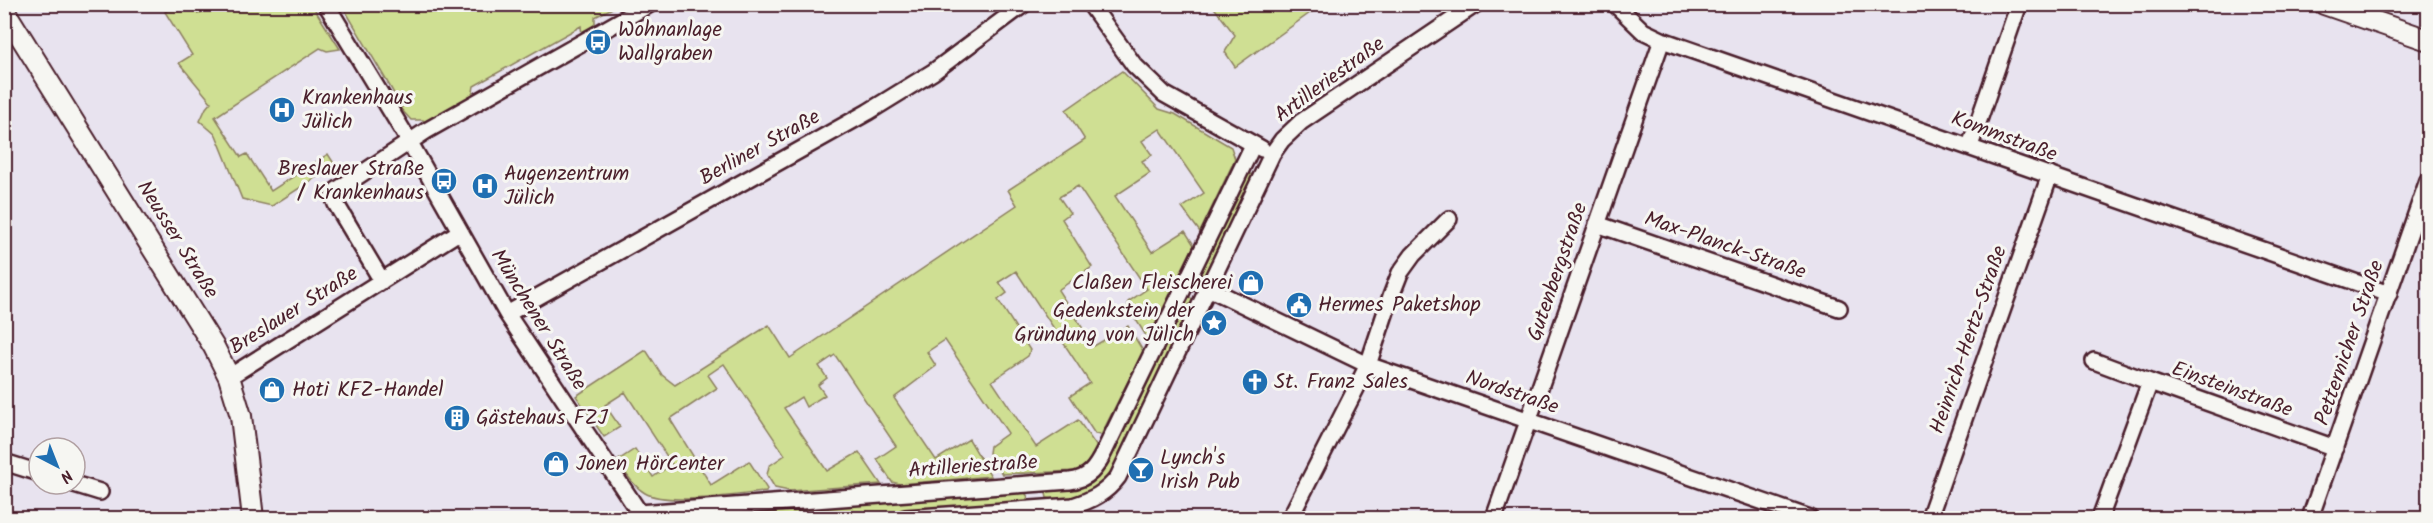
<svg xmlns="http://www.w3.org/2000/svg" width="2433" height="523" font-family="Kalam,sans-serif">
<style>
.green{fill:#cfdf93;stroke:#8c7f5f;stroke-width:1.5}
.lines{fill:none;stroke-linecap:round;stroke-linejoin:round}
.minor-casing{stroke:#4a1f2b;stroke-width:20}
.secondary-casing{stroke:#4a1f2b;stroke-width:24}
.minor{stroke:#f6f6f2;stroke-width:15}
.secondary{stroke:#f6f6f2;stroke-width:20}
.labels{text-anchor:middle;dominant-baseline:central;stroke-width:6;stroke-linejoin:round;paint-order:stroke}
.poi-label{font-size:21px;fill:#4a1f2b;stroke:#f6f6f2;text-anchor:start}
.street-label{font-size:21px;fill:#4a1f2b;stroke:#f6f6f2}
</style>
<rect width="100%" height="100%" fill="#e8e3ef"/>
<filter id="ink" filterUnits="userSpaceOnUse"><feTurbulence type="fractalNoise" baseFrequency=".0167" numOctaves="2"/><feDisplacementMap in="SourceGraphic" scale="12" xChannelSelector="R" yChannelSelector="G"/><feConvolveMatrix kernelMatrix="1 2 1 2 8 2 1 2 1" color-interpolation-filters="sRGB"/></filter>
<g filter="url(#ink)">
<path class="green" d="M188 5H192L198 14 213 5H312L340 49 327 51 320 48 215 117 241 157 247 154 271 191 328 154 335 165 272 206 242 199 216 135 200 121 206 108 211 102 179 63 192 55 165 12 174 6 178 11Z
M342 5H618L595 17V29L582 37 581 26 474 86 472 98 426 124 423 120H411L400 108 402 107Z
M1212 5H1321L1235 67 1225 52 1235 35Z
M1122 71 1159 109 1175 114 1231 147 1235 159 1200 232 1182 208 1204 193 1160 129 1142 141 1152 155 1142 161 1150 173 1115 196 1152 252 1185 231 1194 245 1148 339 1128 307V302L1147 289 1078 186 1059 197 1070 213 1062 219 1092 267 1058 290 1094 346 1128 326 1143 351 1101 435 1095 434 1070 396 1090 383 1016 271 999 282 1007 293 998 300 1030 350 1028 356 992 381 1036 447 1078 420 1097 447 1087 465 1077 471 1002 474 989 453 990 446 1008 433 945 340 927 352 936 366 894 398 936 460 969 439 991 476 900 484 892 482 877 459 896 446 835 355 819 366 827 378 818 385 825 395 806 407 801 397 784 408 827 471 859 452 881 484 789 491 775 488 767 475 769 466 785 455 724 364 708 375 717 388 670 419 711 485 749 461 767 489 766 492C737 494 668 506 645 493 633 486 625 472 617 461L635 449 653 477 672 464 625 392 605 405 620 427 604 437 576 396 646 350 662 375 675 385 769 325 790 358 1017 205 1008 190 1085 140 1066 110Z
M1251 174 1254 176 1208 277H1203L1198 271 1245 176Z
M1189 297 1197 302 1110 476C1097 493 1069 504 1047 498L1045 489 1080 484 1185 298Z
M1023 489 1028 497 1025 502 806 518H664Z"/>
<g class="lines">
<defs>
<path id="minor" d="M326 4 409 141 507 314 643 518
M1090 4 1134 65 1164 94 1262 149
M1615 4 1643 31 1662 40 2389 294
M1970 146 2019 4
M1597 224 1839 308
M382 281 336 204 333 196 337 190 426 131 650 4
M1200 284 1368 365 1810 518
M507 314 868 112 933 72 1024 4
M2094 361 2150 382
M229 377 459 232
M4 462 39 473
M74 484 100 492
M639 513 1070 481C1089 479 1096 468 1104 452L1253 145
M905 518 1073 506C1092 500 1106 493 1118 477L1272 154 1282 140 1301 122 1476 4
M1290 518 1368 365 1391 296 1400 273 1413 255 1449 219
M1494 518 1662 40
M1929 518 2050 175
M2100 518 2150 382 2335 448
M2310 518 2428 180"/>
<path id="secondary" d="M2324 4 2428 40
M4 10 214 347 229 377 241 416 253 518"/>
</defs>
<use href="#minor" class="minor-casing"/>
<use href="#secondary" class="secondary-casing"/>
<use href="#minor" class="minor"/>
<use href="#secondary" class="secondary"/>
</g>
</g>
<defs>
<symbol id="bus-disc" viewBox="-11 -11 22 22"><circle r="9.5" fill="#1f6fb2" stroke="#f6f6f2"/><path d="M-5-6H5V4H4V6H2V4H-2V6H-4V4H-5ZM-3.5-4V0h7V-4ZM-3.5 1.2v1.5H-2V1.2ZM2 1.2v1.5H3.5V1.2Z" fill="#fff"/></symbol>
<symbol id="hospital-disc" viewBox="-11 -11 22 22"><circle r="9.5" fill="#1f6fb2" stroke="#f6f6f2"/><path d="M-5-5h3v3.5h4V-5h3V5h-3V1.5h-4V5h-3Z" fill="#fff"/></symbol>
<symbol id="shop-disc" viewBox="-11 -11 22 22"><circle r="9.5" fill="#1f6fb2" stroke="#f6f6f2"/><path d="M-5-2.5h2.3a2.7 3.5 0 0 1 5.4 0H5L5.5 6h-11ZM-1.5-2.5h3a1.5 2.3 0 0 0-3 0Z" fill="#fff"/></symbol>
<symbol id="civic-disc" viewBox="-11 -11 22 22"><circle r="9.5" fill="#1f6fb2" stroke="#f6f6f2"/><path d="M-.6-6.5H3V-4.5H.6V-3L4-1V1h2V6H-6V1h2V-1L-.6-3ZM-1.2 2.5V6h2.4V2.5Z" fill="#fff"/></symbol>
<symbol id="sight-disc" viewBox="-11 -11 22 22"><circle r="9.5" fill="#1f6fb2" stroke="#f6f6f2"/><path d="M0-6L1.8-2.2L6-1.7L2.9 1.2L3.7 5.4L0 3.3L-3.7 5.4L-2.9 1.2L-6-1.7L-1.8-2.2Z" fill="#fff"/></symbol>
<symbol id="church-disc" viewBox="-11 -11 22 22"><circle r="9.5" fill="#1f6fb2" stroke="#f6f6f2"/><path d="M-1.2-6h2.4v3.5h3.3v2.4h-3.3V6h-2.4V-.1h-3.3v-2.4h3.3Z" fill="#fff"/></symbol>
<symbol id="building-disc" viewBox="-11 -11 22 22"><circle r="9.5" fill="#1f6fb2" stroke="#f6f6f2"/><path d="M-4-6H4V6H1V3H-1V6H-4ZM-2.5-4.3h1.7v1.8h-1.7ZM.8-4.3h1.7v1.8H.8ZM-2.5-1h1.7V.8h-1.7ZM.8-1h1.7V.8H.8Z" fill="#fff"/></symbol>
<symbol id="bar-disc" viewBox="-11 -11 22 22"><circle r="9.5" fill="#1f6fb2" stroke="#f6f6f2"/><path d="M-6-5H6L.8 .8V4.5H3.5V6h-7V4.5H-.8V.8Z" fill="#fff"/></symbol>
</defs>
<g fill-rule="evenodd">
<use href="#bus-disc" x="583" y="27" width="30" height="30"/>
<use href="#hospital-disc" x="267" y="95" width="30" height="30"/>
<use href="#bus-disc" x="429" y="166" width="30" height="30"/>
<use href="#hospital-disc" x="470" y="171" width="30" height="30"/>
<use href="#shop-disc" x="1236" y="268" width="30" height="30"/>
<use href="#civic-disc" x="1284" y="290" width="30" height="30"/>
<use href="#sight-disc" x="1199" y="308" width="30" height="30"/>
<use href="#church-disc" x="1240" y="367" width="30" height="30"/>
<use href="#shop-disc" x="257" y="375" width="30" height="30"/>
<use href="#building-disc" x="442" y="403" width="30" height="30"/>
<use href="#shop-disc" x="541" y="449" width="30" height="30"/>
<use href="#bar-disc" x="1126" y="455" width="30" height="30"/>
</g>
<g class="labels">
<g class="poi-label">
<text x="618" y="30">Wohnanlage<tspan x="618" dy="24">Wallgraben</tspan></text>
<text x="302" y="98">Krankenhaus<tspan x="302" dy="24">Jülich</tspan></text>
<text x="424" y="169" text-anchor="end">Breslauer Straße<tspan x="424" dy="24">/ Krankenhaus</tspan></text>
<text x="504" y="174">Augenzentrum<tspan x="504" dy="24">Jülich</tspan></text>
<text x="1232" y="283" text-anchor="end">Claßen Fleischerei</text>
<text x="1318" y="305">Hermes Paketshop</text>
<text x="1194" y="311" text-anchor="end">Gedenkstein der<tspan x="1194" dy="24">Gründung von Jülich</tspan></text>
<text x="1274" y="382">St. Franz Sales</text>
<text x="292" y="390">Hoti KFZ-Handel</text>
<text x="476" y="418">Gästehaus FZJ</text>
<text x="1160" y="458">Lynch's<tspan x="1160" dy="24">Irish Pub</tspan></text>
<text x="576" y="464">Jonen HörCenter</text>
</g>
<g class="street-label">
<text transform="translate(1330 80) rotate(-36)">Artilleriestraße</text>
<text transform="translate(2004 137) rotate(20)">Kommstraße</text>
<text transform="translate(760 148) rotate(-29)">Berliner Straße</text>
<text transform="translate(177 240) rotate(58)">Neusser Straße</text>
<text transform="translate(1725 246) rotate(19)">Max-Planck-Straße</text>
<text transform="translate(1558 272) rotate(-71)">Gutenbergstraße</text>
<text transform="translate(294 311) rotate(-32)">Breslauer Straße</text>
<text transform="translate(538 320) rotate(58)">Münchener Straße</text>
<text transform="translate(1969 340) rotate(-71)">Heinrich-Hertz-Straße</text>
<text transform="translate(2350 343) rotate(-71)">Petternicher Straße</text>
<text transform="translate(2232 390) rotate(20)">Einsteinstraße</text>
<text transform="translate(1512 393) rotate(19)">Nordstraße</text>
<text transform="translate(973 467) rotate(-4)">Artilleriestraße</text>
</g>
</g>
<rect width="2433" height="523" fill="none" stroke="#f6f6f2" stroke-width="24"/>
<rect x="12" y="12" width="2409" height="499" fill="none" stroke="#4a1f2b" stroke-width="2" filter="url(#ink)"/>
<g transform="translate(57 466) rotate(138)"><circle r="28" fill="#f6f6f2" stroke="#b1a0a2" stroke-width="1.5"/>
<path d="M0-4.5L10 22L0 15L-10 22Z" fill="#1f6fb2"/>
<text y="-9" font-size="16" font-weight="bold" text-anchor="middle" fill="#4a1f2b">N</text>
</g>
</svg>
